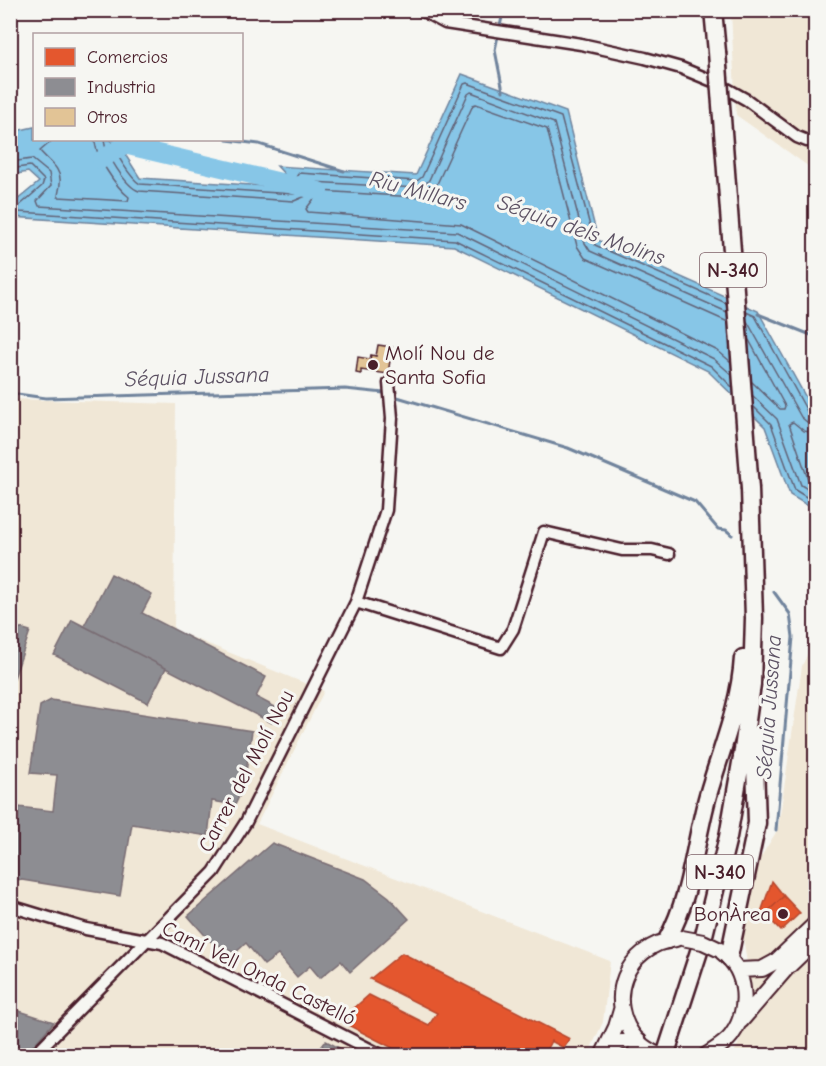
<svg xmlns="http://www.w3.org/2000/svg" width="826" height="1066" font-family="'Comic Neue',sans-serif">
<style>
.built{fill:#f0e7d6}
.water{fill:#87c6e7;stroke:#6f839c;stroke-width:1.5}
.shops{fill:#e4572e;stroke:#b6462d;stroke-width:1.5}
.industry{fill:#8d8d92;stroke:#796c73;stroke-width:1.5}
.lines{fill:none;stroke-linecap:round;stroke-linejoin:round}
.shore{stroke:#626276;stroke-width:1.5}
.stream{stroke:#6f839c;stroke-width:3}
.river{stroke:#87c6e7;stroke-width:18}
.building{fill:#e2c496;stroke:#4a1f2b;stroke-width:1.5}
.minor-casing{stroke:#4a1f2b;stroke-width:15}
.major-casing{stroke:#4a1f2b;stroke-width:18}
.highway-casing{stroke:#4a1f2b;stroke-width:21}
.minor{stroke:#f6f6f2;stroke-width:10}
.major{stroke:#f6f6f2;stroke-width:14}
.highway{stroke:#f6f6f2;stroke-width:16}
.major-bridge-casing{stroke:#4a1f2b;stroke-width:18;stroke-linecap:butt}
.highway-bridge-casing{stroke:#4a1f2b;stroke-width:21;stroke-linecap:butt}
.major-bridge{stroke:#f6f6f2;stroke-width:14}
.highway-bridge{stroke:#f6f6f2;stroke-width:16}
.poi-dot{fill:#4a1f2b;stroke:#f6f6f2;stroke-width:2}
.labels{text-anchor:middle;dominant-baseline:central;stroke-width:6;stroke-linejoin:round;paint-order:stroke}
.shield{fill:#f6f6f2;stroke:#7e6067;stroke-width:1.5}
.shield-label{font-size:20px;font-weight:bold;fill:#4a1f2b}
.poi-label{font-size:21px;fill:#4a1f2b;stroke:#f6f6f2;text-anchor:start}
.street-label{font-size:21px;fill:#4a1f2b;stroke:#f6f6f2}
.water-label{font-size:22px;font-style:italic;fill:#5c5163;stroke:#f6f6f2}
</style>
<rect width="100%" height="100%" fill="#f6f6f2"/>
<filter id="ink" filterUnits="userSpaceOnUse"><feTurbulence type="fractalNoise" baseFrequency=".0167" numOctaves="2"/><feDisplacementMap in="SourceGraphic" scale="12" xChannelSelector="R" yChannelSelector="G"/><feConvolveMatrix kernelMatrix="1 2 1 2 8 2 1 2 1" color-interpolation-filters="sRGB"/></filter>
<g filter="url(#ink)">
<path class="built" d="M731 11H815V171L736 115Z
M11 399 176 404 174 630 324 691 257 824 610 961 603 1022 588 1055 11 1056Z
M815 638V1055L732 1056 736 1049 750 1015V982L743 937 759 860 778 829 802 666Z"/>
<path class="water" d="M462 74 566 112 598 240 758 311 815 414V510L790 495 765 427 708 371 454 246 11 217V205L39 182 28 172 11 175V132L34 127V140H116L140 178 297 188 277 166 416 175Z"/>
<path class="shops" d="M772 881 784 896 765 914 767 916 764 919 760 915Z
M784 896 800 913 781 931 765 914Z
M402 953 570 1039 564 1048 551 1041 543 1056H408L344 1023 352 1010 369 995 429 1025 437 1013 370 979Z"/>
<path class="industry" d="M111 574 152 594 142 613 266 677 256 697 279 709 272 723 84 626Z
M72 620 166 668 148 703 54 655Z
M10 625 30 631 10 690Z
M51 700 252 731 244 786 235 805 212 801 208 836 132 824 120 896 10 878V806L53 811 57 775 30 773 40 706Z
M272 843 365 879 389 897 409 919 350 972 341 961 320 978 310 966 297 977 278 955 264 965 246 943 235 953 210 941 188 916Z
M10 1008 54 1022 24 1056H10Z
M326 1041 354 1056H314Z
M758 1048 782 1056H753Z"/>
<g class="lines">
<path class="shore" d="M53 140 40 151C48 161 62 168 60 183 60 189 58 192 58 197L128 201 129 197C116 187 95 156 95 140
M104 140C105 153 126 187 139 191L294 201 306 196 310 183 312 182 417 188 424 186 429 180 468 94 471 92 554 123 585 243 590 251 727 312
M111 140C113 150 131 179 140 184L294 194C306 191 301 183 296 177L299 173 417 181 422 177 464 84 467 83 561 117 595 245 726 303
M10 162 32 159 49 173 51 186 37 201 39 206 457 232 714 359 732 375
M10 169 30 166 44 180 42 186 18 207 19 212 455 240 711 366 732 387
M746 312 755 316 808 413 816 417
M747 321 801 417 808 423 816 424
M728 322 585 258 577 246 547 129 476 104 473 105 437 184 427 195 415 197 320 191 306 209 308 212 461 224 718 351 731 362
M749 340 785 406 784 409H780L752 382
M753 396 777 419 801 485 816 494
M754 407 771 424 795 490 816 503
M816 433 804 431 793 422 789 424 808 479 816 484"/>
<path class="stream" d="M499 10 502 17 495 50 503 91
M227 140 259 144 344 171
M758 314 816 337
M10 393 46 398 345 389 384 393
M394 396 568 448 695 502 718 529 726 530 732 535
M774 592 790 614 793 637 776 830"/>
<path class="river" d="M101 160 124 145 319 191"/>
</g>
<path class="building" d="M378 345 392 347 388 374 361 370V374L356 373 358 357 370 359 371 355 376 356Z"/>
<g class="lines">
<defs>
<path id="minor" d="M421 10 445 23 581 44 645 58 681 68 715 82 747 100 797 137 807 141 816 140
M356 602 501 648 513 629 544 532 622 550H652L669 554
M10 906 86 929 162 943 383 1056
M33 1056 214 872 246 822 356 602 386 510 392 418 389 383"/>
<path id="major" d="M738 970 762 969 775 962 816 923
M741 1021 786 969 816 940
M604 1054 619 1043 635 1038
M602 1056 616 1027 621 1010
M660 1056C652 1052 642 1047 637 1040 603 1001 626 945 676 939
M705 1056C714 1050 725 1044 731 1036 750 1010 748 972 722 952"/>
<path id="highway" d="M713 10 717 52
M667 940C692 895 694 844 708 795 721 749 740 706 743 658
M729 957 757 823 754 735
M637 1056 638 1042
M665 1056 703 939 728 837 742 757 752 684 754 618 750 489"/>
</defs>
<use href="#minor" class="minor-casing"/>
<use href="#major" class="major-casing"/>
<use href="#highway" class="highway-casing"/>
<use href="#minor" class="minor"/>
<use href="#major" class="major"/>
<use href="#highway" class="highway"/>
<defs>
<path id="major-bridge" d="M682 938 703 942 720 950"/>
<path id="highway-bridge" d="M717 52 750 489"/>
</defs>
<use href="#major-bridge" class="major-bridge-casing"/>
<use href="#highway-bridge" class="highway-bridge-casing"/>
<use href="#major-bridge" class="major-bridge"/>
<use href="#highway-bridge" class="highway-bridge"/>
</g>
</g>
<g class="poi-dot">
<circle cx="373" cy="365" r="6"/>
<circle cx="783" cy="914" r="6"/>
</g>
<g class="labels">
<g class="shield">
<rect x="700" y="253" width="66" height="34" rx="4.5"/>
<rect x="687" y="855" width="66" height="34" rx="4.5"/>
</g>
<g class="shield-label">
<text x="733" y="270">N-340</text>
<text x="720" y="872">N-340</text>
</g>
<g class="poi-label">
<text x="385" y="353">Molí Nou de<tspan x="385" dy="24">Santa Sofia</tspan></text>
<text x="771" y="914" text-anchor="end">BonÀrea</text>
</g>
<g class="street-label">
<text transform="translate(246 771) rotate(-62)">Carrer del Molí Nou</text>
<text transform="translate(259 973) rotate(26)">Camí Vell Onda Castelló</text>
</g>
<g class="water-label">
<text transform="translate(418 191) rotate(15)">Riu Millars</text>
<text transform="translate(581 230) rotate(19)">Séquia dels Molins</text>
<text transform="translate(197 377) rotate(-2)">Séquia Jussana</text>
<text transform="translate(769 707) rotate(-86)">Séquia Jussana</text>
</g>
</g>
<rect width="826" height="1066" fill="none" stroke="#f6f6f2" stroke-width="36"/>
<rect x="18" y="18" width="790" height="1030" fill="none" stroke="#4a1f2b" stroke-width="2" filter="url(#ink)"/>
<rect x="33" y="33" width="210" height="108" fill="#f6f6f2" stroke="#b1a0a2" stroke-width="1.5"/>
<rect x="45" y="48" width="30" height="18" fill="#e4572e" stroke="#b1a0a2" stroke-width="1.5"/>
<text x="87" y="63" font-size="18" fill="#4a1f2b">Comercios</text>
<rect x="45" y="78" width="30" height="18" fill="#8d8d92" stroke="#b1a0a2" stroke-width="1.5"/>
<text x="87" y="93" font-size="18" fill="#4a1f2b">Industria</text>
<rect x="45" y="108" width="30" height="18" fill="#e2c496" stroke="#b1a0a2" stroke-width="1.5"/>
<text x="87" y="123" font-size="18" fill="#4a1f2b">Otros</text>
</svg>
